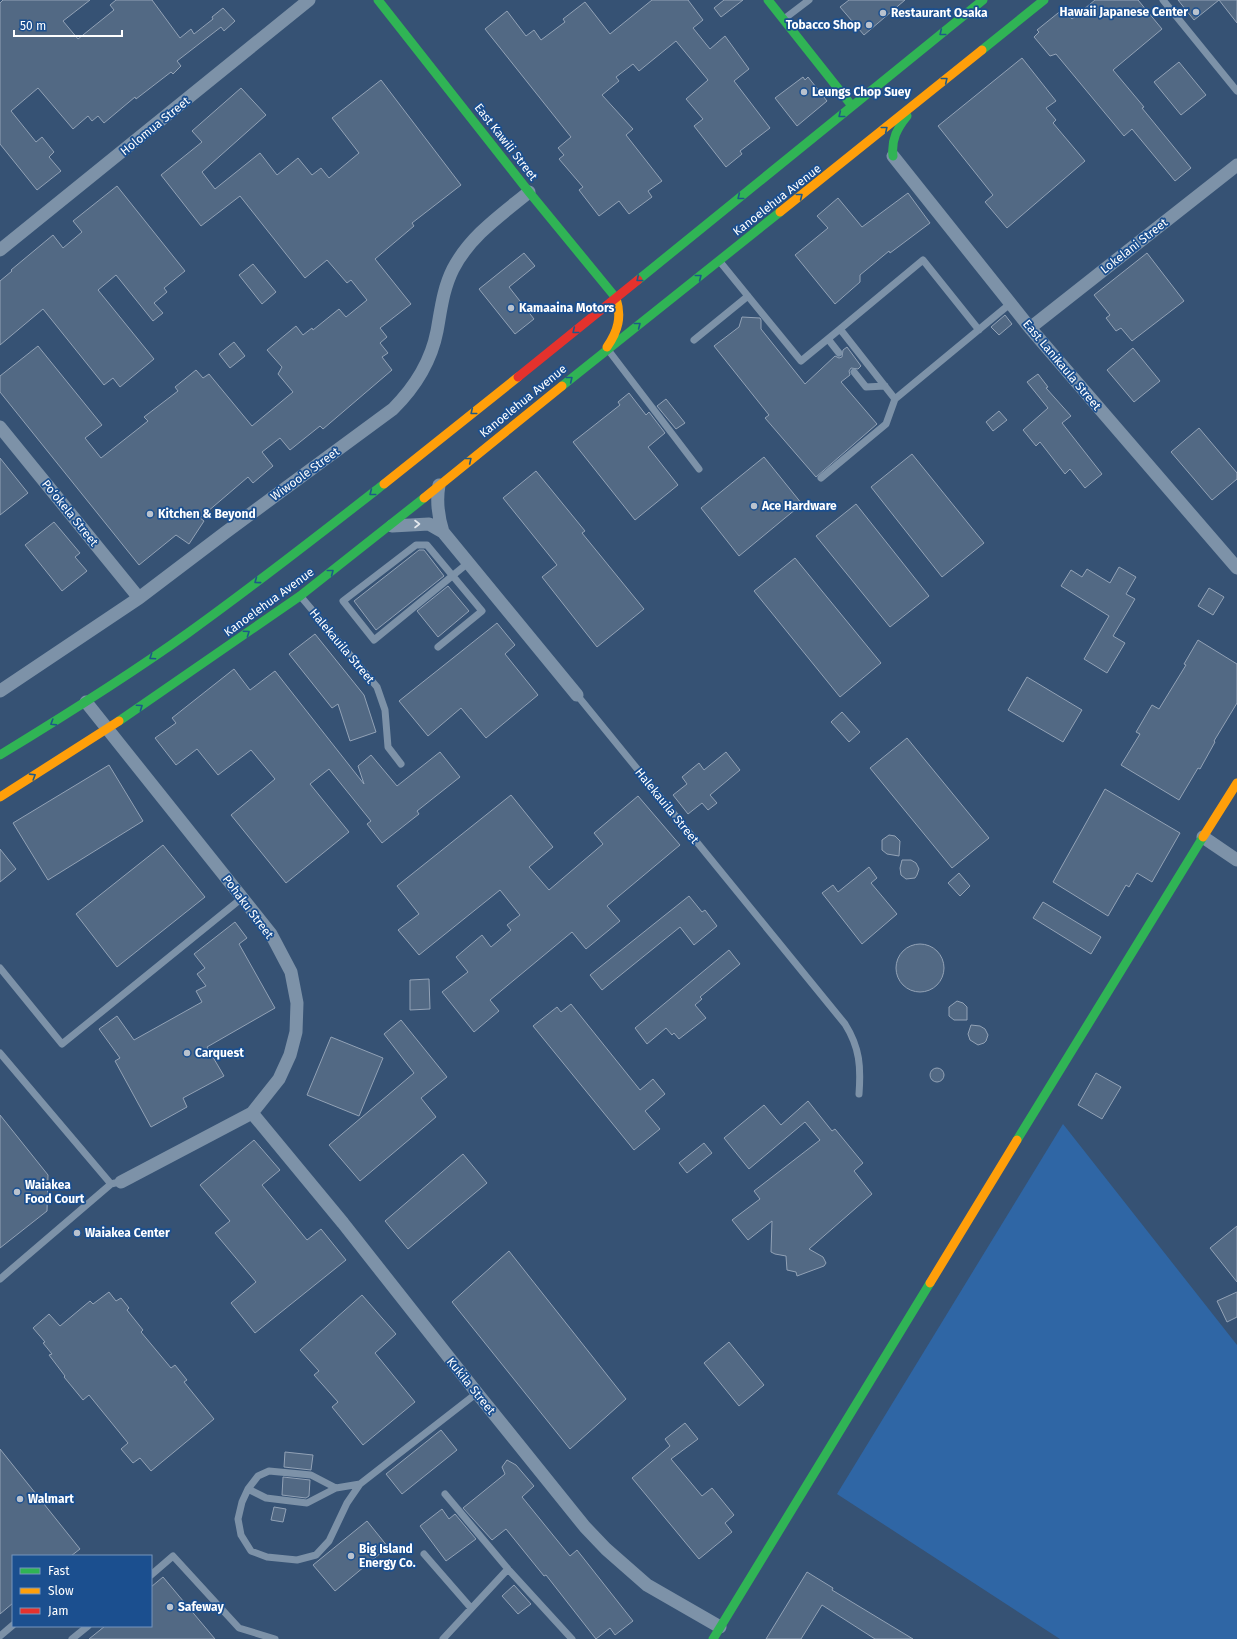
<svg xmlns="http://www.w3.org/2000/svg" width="1237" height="1639" font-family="'Fira Sans',sans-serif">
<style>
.green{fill:#2f66a5}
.building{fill:#526984;stroke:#92a2b6}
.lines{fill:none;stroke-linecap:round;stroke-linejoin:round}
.lane{stroke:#7d92a8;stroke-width:7}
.street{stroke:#7d92a8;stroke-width:13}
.fast{stroke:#30b455;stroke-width:9}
.slow{stroke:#ff9f0a;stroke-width:9}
.jam{stroke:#e5322d;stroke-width:9}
.oneway{stroke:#1d5989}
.oneway2{stroke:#e5e9ee}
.poi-dot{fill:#b9c2ce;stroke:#1b4f8f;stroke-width:1.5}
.labels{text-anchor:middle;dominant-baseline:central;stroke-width:3.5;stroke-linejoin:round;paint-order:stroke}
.poi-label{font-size:12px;font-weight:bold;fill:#fff;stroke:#1b4f8f;text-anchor:start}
.street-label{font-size:12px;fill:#fff;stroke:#1b4f8f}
</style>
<rect width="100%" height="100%" fill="#365274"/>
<path class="green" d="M1063 1124 1237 1345V1639H1060L837 1494Z"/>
<path class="building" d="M3 0H90L63 21 78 39 114 10 110 5 116 0H152L180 38 191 29 194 34 213 19 212 17 223 8 235 21 224 31 221 27 177 61 181 66 173 74 171 72 136 99 135 97 104 123 98 116 92 121 88 116 73 129 38 88 11 111 36 142 42 137 54 152 49 157 61 171 37 190 0 144V3Z
M652 0H688L703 20 693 28 710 49 725 36 749 69 734 81 770 128 740 151 742 154 726 167 694 126 703 119 686 99 708 80 676 41 639 71 633 64 616 77 619 81 602 95 633 129 626 135 662 181 648 191 652 197 629 214 619 201 599 216 579 190 583 187 559 159 564 155 558 148 571 137 485 29 507 11 526 36 534 30 541 40 565 22 563 19 585 2 610 34Z
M724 0H743L721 17 714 8Z
M849 0H905L864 35 840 7Z
M1095 0H1138L1162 29 1113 70 1144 107 1142 108 1191 168 1175 181 1132 129 1124 136 1056 54 1050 56 1034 37 1039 32 1037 30 1063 9 1072 19Z
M1178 0H1219L1194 20Z
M1219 0H1237V23Z
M1022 58 1056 101 1046 108 1056 120 1053 123 1085 161 1007 228 985 202 993 195 938 126Z
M1179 62 1206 95 1181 115 1154 82Z
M803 77 805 80 808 77 827 101 797 126 775 98Z
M381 80 461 185 412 223 414 226 375 259 411 304 380 328 387 337 380 343 388 353 382 357 392 370 323 429 320 426 290 450 280 438 262 452 273 466 253 483 248 477 200 518 204 521 189 544 176 535 139 565 0 392V376L38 346 102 425 85 438 101 458 148 421 144 417 178 391 175 387 196 370 203 378 209 374 252 426 293 392 278 374 282 367 267 350 296 326 303 335 312 328 313 330 339 309 346 317 367 300 351 280 347 283 327 260 305 278 240 196 201 226 161 175 202 142 192 131 241 88 266 115 202 172 215 189 260 153 277 175 298 158 312 175 321 168 329 178 359 153 332 118Z
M117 186 185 271 164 288 167 292 154 303 163 313 153 321 116 275 98 290 154 359 120 387 113 378 104 385 43 309 0 345V281L12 271 11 270 53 235 63 248 82 232 73 221Z
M908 193 930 223 890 253 889 251 860 275V282L835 304 795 255 828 228 817 216 838 198 862 227Z
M524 253 535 266 509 287 534 319 515 334 479 289Z
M1147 253 1184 301 1132 341 1121 328 1116 331 1106 318 1110 315 1094 295Z
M253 264 276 292 262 304 239 275Z
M1005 315 1012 324 999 335 991 327Z
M742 317 760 318 761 320V329L805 384 835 356 839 358 842 357 843 350 847 347 861 366 858 369 851 368 849 371 850 375 841 382 877 424 816 477 765 418 769 415 714 346 739 327Z
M234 342 245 356 230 368 219 354Z
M1133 348 1160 381 1134 402 1107 370Z
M1038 374 1048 387 1046 388 1071 416 1062 423 1102 474 1085 488 1070 469 1065 474 1040 442 1036 446 1023 430 1048 408 1027 382Z
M629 393 646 415 649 412 665 433 648 447 678 485 635 520 573 442 620 405 618 402Z
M666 399 685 423 676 429 657 406Z
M999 411 1007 420 993 431 986 422Z
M1199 428 1237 473V479L1212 500 1171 452Z
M912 454 984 543 942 577 871 487Z
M764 457 802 504 739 556 701 508Z
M0 458 28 493 0 515Z
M536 471 585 531 582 533 644 609 597 647 542 577 557 565 503 498Z
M856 504 929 596 890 627 816 536Z
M54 522 80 553 75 557 87 571 62 591 25 545Z
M419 550H424L444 576 376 630 354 601Z
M795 558 881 663 840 697 754 591Z
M1119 567 1136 577 1126 594 1135 599 1113 636 1125 643 1107 673 1084 659 1109 616 1061 586 1071 570 1082 577 1087 569 1110 583Z
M448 586 469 611 438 637 417 611Z
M1209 588 1224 597 1213 615 1198 606Z
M497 623 515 645 505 654 538 695 486 738 461 708 428 736 399 701Z
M315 634 364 695 376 732 350 741 338 704 332 708 289 654Z
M1198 640 1237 664V703L1214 741 1215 742 1200 769 1198 768 1179 800 1121 765 1140 734 1136 732 1152 705 1159 709 1186 665 1184 664Z
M234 669 250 690 275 671 364 784 358 766 371 755 397 786 440 752 460 777 417 811 419 814 382 843 367 824 371 821 329 769 310 784 349 832 286 883 231 815 275 779 251 750 218 775 197 749 176 765 155 738 176 723 172 718Z
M1027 677 1082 710 1063 742 1008 710Z
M842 712 860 732 849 742 831 722Z
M907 738 989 838 952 868 870 768Z
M726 752 740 770 710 795 717 803 708 810 702 803 688 814 673 795 687 784 682 777 699 763 704 770Z
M109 765 143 821 48 880 13 823Z
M1105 789 1180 833 1152 882 1137 873 1129 887 1126 885 1108 916 1053 882Z
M511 795 553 847 529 867 549 890 603 844 594 833 638 796 680 845 607 906 620 921 586 949 572 932 490 1000 499 1011 474 1032 442 992 468 972 456 957 482 935 491 947 511 930 507 925 520 915 500 890 419 955 398 930 419 914 397 886Z
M889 835 895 836 900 841 899 856 887 854 882 850V840Z
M163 845 205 897 117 967 76 914Z
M0 849 16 869 0 882Z
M902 860H911L916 863 919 869 917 875 915 878 906 879 901 875 900 868Z
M869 867 877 878 871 883 897 914 862 944 822 893 833 885 838 892Z
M959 873 970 886 960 896 948 883Z
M689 896 702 912 705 910 717 926 694 945 680 927 602 990 590 975Z
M1043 902 1101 937 1091 954 1033 918Z
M235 922 247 938 239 944 275 1008 207 1047 224 1076 183 1098 187 1107 151 1127 115 1061 120 1058 99 1029 117 1016 134 1040 202 1002 196 991 206 986 197 974 205 968 194 954Z
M896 968a24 24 0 1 1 48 0a24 24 0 1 1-48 0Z
M729 950 740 964 700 997 702 999 695 1005 706 1018 679 1039 674 1033 672 1035 666 1028 647 1044 635 1028Z
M429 979 430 1009 410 1010V980Z
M957 1001 963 1003 967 1007V1020H954L949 1016V1007Z
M571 1004 640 1090 653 1079 665 1094 645 1111 660 1129 634 1150 533 1026 557 1007 561 1012Z
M401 1020 447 1077 421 1098 436 1117 360 1181 329 1145 414 1073 384 1034Z
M971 1025 980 1026 985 1029 988 1035 986 1041 984 1043 978 1045 970 1040 968 1034Z
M331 1037 383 1058 359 1116 307 1095Z
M930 1075a7 7 0 1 1 14 0a7 7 0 1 1-14 0Z
M1096 1073 1121 1087 1102 1119 1078 1105Z
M808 1101 832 1131 835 1129 863 1163 854 1171 872 1194 809 1249 823 1257 826 1263 824 1266 797 1276 796 1272 787 1270 786 1256 775 1254 771 1252 772 1221 748 1240 732 1220 760 1199 754 1191 820 1140 805 1122 749 1169 724 1138 764 1105 781 1125Z
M0 1115 48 1175 47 1211 0 1248Z
M254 1140 280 1170 262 1185 307 1240 321 1229 346 1260 255 1333 231 1303 256 1282 215 1233 230 1221 200 1185Z
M704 1143 712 1153 687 1173 679 1163Z
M463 1154 487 1183 408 1249 385 1221Z
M1237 1226V1282L1210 1248Z
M509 1251 626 1399 570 1449 452 1302Z
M109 1292 116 1301 121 1298 129 1308 127 1310 143 1330 141 1332 171 1368 175 1365 187 1380 184 1382 214 1419 151 1471 140 1458 133 1463 121 1449 128 1443 89 1395 83 1400 64 1377 65 1376 49 1355 52 1354 43 1343 45 1342 33 1328 49 1314 60 1326 90 1301 93 1304Z
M1237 1292V1317L1227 1322 1217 1301Z
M362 1295 396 1334 375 1353 415 1402 363 1445 332 1407 338 1402 314 1375 319 1371 300 1350Z
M729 1342 764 1385 739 1406 704 1363Z
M685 1423 698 1439 671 1459 702 1496 712 1488 734 1515 725 1523 732 1532 699 1559 632 1478 670 1446 665 1439Z
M441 1430 457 1450 402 1494 386 1474Z
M0 1449 80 1549 71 1556H13V1603L0 1614Z
M285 1452 313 1455 311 1470 284 1467Z
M507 1460 516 1465 534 1486 522 1497 570 1556 577 1550 633 1621 615 1635 610 1628 596 1639 546 1575 544 1576 506 1529 492 1540 463 1508 505 1474 502 1467Z
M283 1477 310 1480 309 1496 306 1498 282 1495Z
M274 1507 286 1509 283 1522 271 1520Z
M442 1509 449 1519 455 1514 476 1539 446 1561 420 1526Z
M367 1521 388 1547 335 1591 313 1565Z
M807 1572 833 1588 832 1590 913 1639H875L822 1605 801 1639H766Z
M163 1577 215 1639H89L105 1626H151V1587Z
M514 1585 531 1604 518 1614 502 1596Z"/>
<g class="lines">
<path class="lane" d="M1163 0 1237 91
M784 19 809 0
M721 263 801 361 840 329
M979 330 923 260 840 329 895 399C934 367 972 335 1011 303
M828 339 839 353
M694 340 748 296
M609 351 699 469
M854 372 866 387 885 386
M821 478 886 424 895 399
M302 598 377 687 385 710 388 747 401 764
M438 647 482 611 427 545H416L343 601 374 640 468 563
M577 695 845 1024C860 1048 861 1067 859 1094
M0 968 62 1044 242 898
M0 1053 111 1184
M0 1279 111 1184 115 1183
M360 1484 336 1488 311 1475 269 1471 258 1476 248 1489 242 1502 238 1519 241 1535 251 1551 267 1557 297 1560 316 1555 329 1541 347 1503 360 1484 477 1393
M248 1489 266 1498 307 1503 336 1488
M445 1494 508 1569
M424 1554 471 1608
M151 1575 173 1556 239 1628 275 1639
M0 1636 13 1625
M72 1639 88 1626
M443 1639 508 1569 572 1639"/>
<path class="street" d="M893 156 1030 328 1237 568
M0 250 309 0
M1030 328 1237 165
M0 427 139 598
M439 485C436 502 438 516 443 532
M392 526 429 524 443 532 577 695
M0 691 139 598 226 532 393 409C415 387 431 362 437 331 441 309 443 289 453 269 470 236 501 215 529 192
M86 702 271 934 291 972 297 1003 296 1032 290 1055 279 1079 252 1113 121 1182
M1203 837 1237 860
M252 1113 343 1223 477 1393 585 1527 606 1549 647 1585 720 1627"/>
<path class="fast" d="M378 0 529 192 616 298
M768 0 852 106
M982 50 1044 0
M893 156C891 140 897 128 907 116
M638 280 983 0
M562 386 780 212
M119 721 300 596 424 498
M0 755C64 716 128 676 188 633 255 585 320 534 384 484
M1017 1140 1203 837
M713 1639 930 1283"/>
<path class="slow" d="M780 212 982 50
M607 347C618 331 622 317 616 298
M384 484 518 377
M424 498 562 386
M0 797 119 721
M1203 837 1237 783
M930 1283 1017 1140"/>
<path class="jam" d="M518 377 638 280"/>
</g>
<defs><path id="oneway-chevron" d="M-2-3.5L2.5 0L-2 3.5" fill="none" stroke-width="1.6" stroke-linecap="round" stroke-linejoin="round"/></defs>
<g class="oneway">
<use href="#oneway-chevron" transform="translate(942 33) rotate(141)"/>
<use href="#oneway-chevron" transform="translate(945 80) rotate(-39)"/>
<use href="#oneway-chevron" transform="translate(841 115) rotate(141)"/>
<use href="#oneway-chevron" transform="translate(885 129) rotate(-39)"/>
<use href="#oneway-chevron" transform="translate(800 196) rotate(-38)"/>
<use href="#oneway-chevron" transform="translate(740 197) rotate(141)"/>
<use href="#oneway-chevron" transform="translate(699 277) rotate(-38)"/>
<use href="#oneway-chevron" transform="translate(639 279) rotate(141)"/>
<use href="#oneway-chevron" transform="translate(638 325) rotate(-38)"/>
<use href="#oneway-chevron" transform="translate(575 331) rotate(141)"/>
<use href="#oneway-chevron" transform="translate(570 379) rotate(-39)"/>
<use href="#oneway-chevron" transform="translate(473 412) rotate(141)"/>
<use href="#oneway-chevron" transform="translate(469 460) rotate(-39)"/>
<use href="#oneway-chevron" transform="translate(372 493) rotate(142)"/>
<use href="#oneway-chevron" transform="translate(331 572) rotate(-38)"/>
<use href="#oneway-chevron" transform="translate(257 581) rotate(143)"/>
<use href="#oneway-chevron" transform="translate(247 633) rotate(-35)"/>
<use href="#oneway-chevron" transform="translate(152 657) rotate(146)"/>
<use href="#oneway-chevron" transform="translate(140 707) rotate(-35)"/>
<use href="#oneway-chevron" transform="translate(53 723) rotate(148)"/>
<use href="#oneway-chevron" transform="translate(33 776) rotate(-32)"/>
</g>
<use class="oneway2" href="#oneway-chevron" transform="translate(417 524)"/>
<g class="poi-dot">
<circle cx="1196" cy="12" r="4"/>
<circle cx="883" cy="13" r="4"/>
<circle cx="869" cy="25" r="4"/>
<circle cx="804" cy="92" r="4"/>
<circle cx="511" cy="308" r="4"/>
<circle cx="754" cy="506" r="4"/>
<circle cx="150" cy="514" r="4"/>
<circle cx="187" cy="1053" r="4"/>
<circle cx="17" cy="1192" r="4"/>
<circle cx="77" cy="1233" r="4"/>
<circle cx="20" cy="1499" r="4"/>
<circle cx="351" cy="1556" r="4"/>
<circle cx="170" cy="1607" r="4"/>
</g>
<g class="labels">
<g class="poi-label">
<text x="1188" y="12" text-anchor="end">Hawaii Japanese Center</text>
<text x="891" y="13">Restaurant Osaka</text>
<text x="861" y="25" text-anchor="end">Tobacco Shop</text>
<text x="812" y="92">Leungs Chop Suey</text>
<text x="519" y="308">Kamaaina Motors</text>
<text x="762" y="506">Ace Hardware</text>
<text x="158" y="514">Kitchen &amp; Beyond</text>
<text x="195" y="1053">Carquest</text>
<text x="25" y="1185">Waiakea<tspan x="25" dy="14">Food Court</tspan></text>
<text x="85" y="1233">Waiakea Center</text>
<text x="28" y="1499">Walmart</text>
<text x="359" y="1549">Big Island<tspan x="359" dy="14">Energy Co.</tspan></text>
<text x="178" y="1607">Safeway</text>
</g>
<g class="street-label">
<text transform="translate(155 126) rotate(-39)">Holomua Street</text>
<text transform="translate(506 142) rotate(52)">East Kawili Street</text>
<text transform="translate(777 200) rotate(-38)">Kanoelehua Avenue</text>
<text transform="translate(1134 246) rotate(-38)">Lokelani Street</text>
<text transform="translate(1062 365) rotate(50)">East Lanikaula Street</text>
<text transform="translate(523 401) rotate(-39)">Kanoelehua Avenue</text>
<text transform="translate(305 474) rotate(-36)">Wiwoole Street</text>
<text transform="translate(70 513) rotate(51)">Po‘okela Street</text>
<text transform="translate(269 602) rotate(-36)">Kanoelehua Avenue</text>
<text transform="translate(342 646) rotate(50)">Halekauila Street</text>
<text transform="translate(667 806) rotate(51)">Halekauila Street</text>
<text transform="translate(248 907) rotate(53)">Pohaku Street</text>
<text transform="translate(471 1386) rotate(51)">Kukila Street</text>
</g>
</g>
<rect x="12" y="1555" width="140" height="72" fill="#1b4f8f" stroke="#7695bc"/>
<rect x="20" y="1568" width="20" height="6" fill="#30b455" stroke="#7695bc"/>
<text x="48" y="1575" font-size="12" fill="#ffffff">Fast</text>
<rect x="20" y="1588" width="20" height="6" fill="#ff9f0a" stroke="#7695bc"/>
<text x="48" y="1595" font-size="12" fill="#ffffff">Slow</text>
<rect x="20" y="1608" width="20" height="6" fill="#e5322d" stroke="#7695bc"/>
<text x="48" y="1615" font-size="12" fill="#ffffff">Jam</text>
<path d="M14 30v6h108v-6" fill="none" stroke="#ffffff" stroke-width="2"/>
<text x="20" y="30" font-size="12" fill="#ffffff" stroke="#1b4f8f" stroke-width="3" paint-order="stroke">50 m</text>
</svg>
